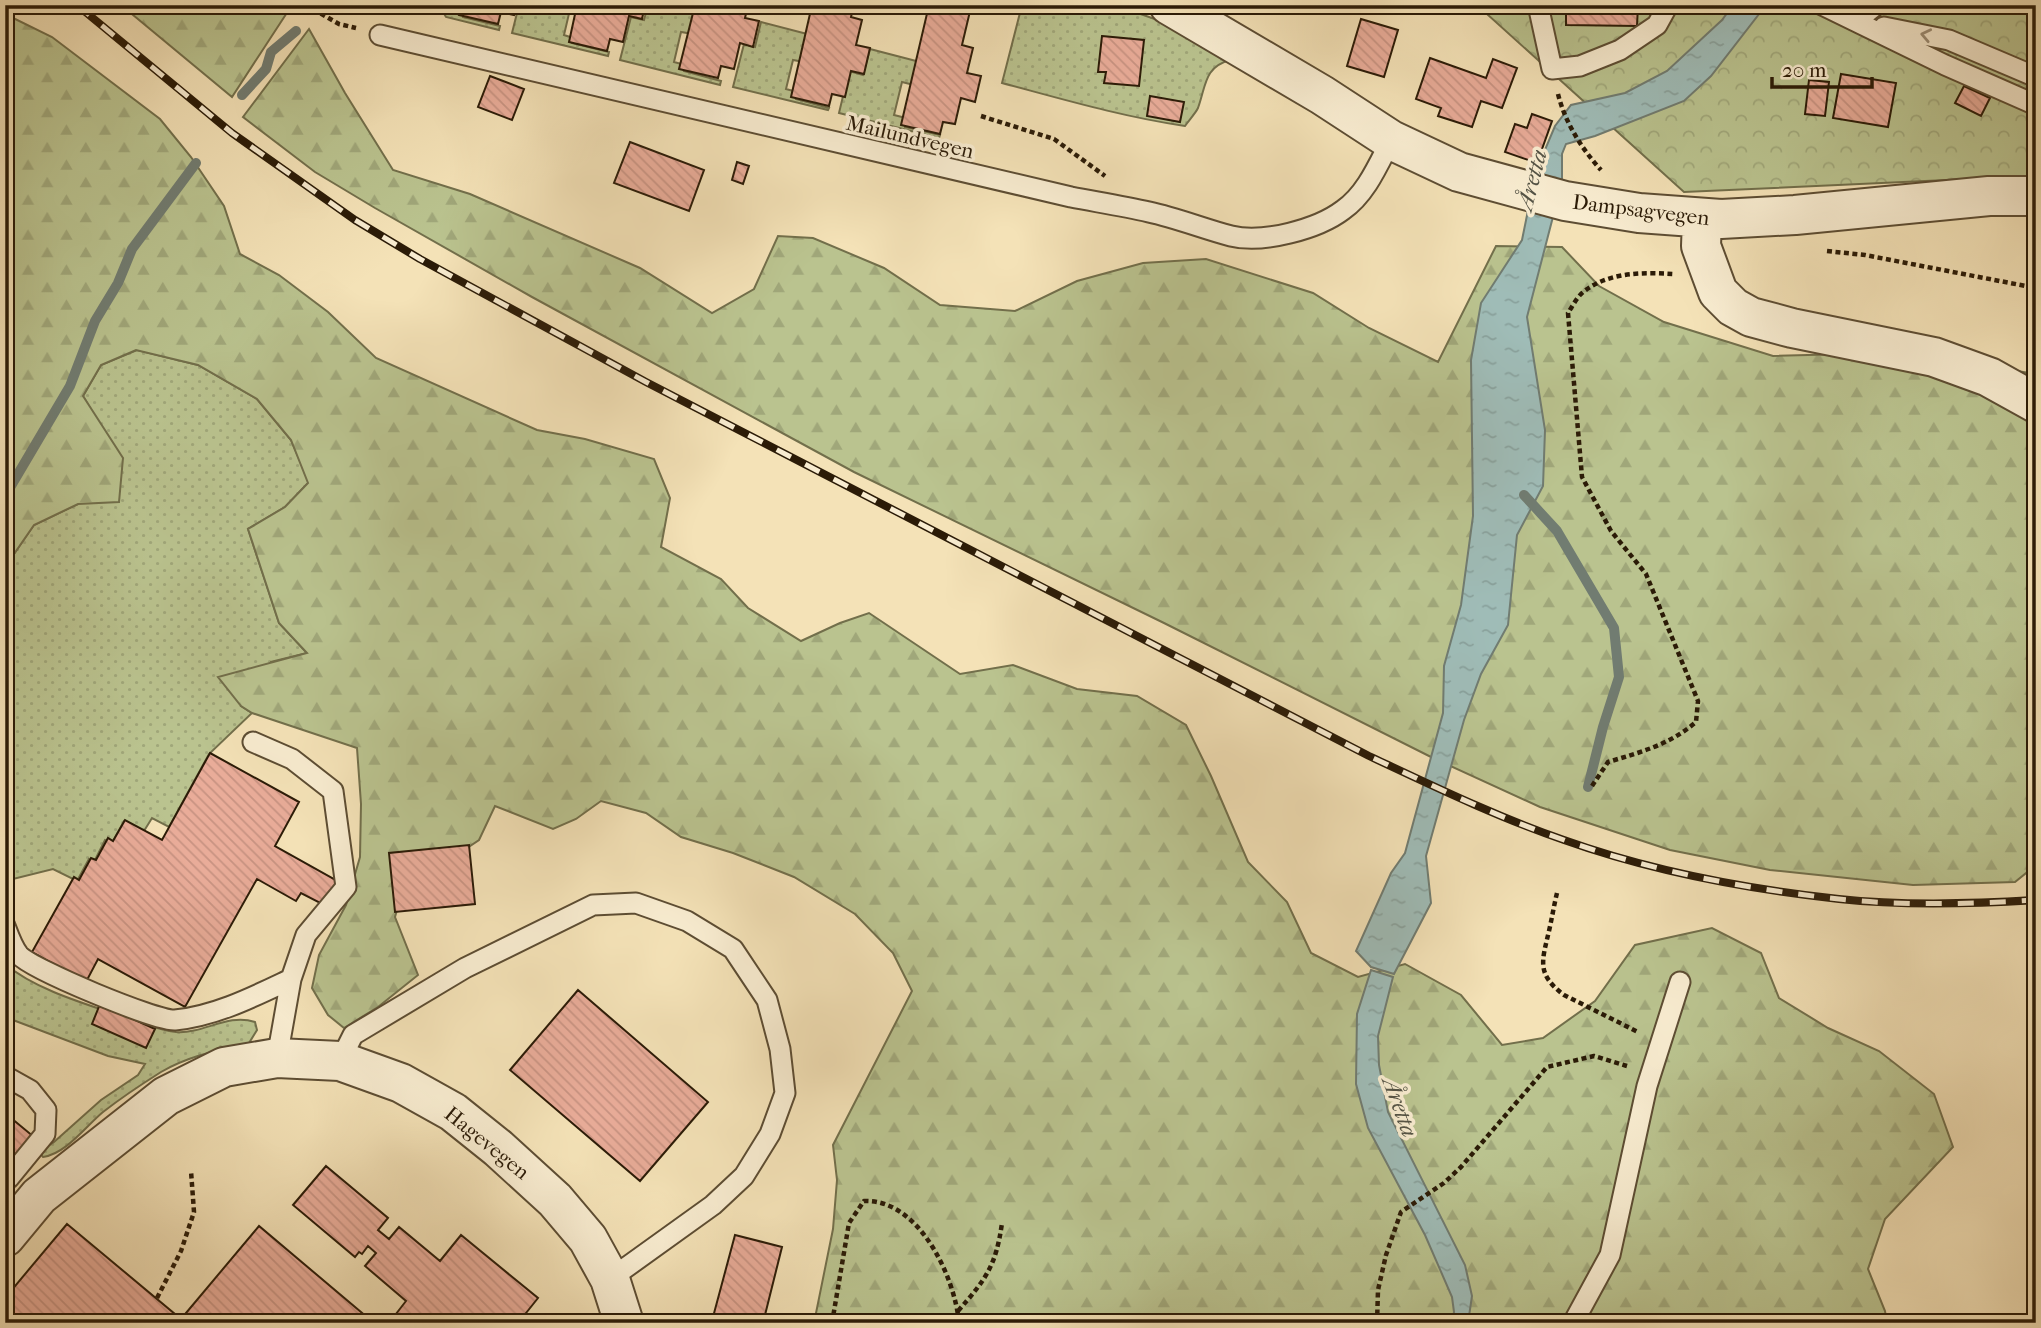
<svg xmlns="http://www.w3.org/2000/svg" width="2041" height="1328" font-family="'IM FELL French Canon',serif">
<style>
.grass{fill:url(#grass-dots);stroke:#726f4b;stroke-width:2}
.forest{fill:url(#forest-firs);stroke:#726f4b;stroke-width:2}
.park{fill:url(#park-crowns);stroke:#726f4b;stroke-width:2}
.water{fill:url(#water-ripples);stroke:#717c71;stroke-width:2}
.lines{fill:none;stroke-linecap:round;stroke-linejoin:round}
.stream{stroke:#717c71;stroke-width:10}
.building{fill:url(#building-back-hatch);stroke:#2b1b07;stroke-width:2}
.lane-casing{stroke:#5d4d33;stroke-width:23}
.street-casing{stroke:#5d4d33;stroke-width:42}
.path{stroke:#2b1b07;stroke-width:4.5;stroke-dasharray:5 3.5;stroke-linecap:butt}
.lane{stroke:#f8ecd0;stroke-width:19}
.street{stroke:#f8ecd0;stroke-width:38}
.rail-casing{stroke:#2b1b07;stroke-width:8}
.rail{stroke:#f8ecd0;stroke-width:5;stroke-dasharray:16;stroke-linecap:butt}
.oneway{stroke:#9c8e76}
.labels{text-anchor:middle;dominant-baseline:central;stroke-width:7;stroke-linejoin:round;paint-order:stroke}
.street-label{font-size:21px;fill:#2b1b07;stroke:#f8ecd0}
.water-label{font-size:23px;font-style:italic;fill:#545345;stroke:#f8ecd0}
</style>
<defs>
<pattern id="grass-dots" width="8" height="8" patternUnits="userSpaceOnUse" patternTransform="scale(1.75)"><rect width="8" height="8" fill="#bac38f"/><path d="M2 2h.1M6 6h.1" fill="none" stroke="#a0a77a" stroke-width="1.8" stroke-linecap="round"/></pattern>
<pattern id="forest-firs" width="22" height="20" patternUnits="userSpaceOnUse" patternTransform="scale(1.75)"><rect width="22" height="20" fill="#bac38f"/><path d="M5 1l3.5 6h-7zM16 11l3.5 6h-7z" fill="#a0a77a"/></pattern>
<pattern id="park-crowns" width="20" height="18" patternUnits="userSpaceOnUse" patternTransform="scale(1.75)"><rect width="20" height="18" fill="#bac38f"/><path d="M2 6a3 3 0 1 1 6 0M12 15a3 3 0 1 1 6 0" fill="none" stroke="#a0a77a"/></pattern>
<pattern id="water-ripples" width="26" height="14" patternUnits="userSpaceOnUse" patternTransform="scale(1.75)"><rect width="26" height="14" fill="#9fbcb7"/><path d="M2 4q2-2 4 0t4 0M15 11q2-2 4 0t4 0" fill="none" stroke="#89a19c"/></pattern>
<pattern id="building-back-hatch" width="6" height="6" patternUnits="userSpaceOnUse" patternTransform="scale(1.75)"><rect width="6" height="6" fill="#e9ac99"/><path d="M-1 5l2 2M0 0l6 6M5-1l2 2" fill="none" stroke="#c89382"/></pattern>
</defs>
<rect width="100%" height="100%" fill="#f4e2b7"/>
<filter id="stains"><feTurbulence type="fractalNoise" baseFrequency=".00286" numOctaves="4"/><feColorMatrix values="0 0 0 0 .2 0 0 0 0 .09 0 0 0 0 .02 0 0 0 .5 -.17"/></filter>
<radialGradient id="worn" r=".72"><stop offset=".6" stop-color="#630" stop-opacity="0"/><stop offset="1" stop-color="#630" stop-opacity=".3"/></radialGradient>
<path class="grass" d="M439 5H456L455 9 464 11 463 17 500 26 499 30 446 17Z
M519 5H571L564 35 573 38 572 43 609 52 608 56 512 33Z
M648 5 699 7 693 34 681 32 674 62 685 65 684 71 721 81 720 85 620 60 631 17 644 20Z
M1022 5 1118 6 1166 23 1230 60C1204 67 1206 86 1198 108 1195 114 1189 120 1185 126 1123 117 1062 99 1002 83Z
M761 22 811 35 804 62 793 60 786 89 797 92 796 99 829 108 828 110 733 87 744 44 755 47Z
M870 49 920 62 914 85 902 82 894 115 906 118 905 127 940 135 939 138 839 113 849 71 863 75Z
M137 350 198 365 257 399 291 440 309 482 285 507 248 529 279 623 307 653 271 662 241 706 252 713 209 754 169 827 152 818 144 831 124 821 112 843 105 840 94 862 89 859 77 881 53 869 5 881V567L34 525 78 504 101 427 83 396 101 365Z
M5 964C36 990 86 1004 124 1017 141 1022 158 1030 176 1032 204 1034 227 1013 255 1022L257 1030 249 1043C219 1050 188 1056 161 1072 142 1084 121 1098 103 1112 86 1126 66 1154 43 1157L39 1152 54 1142 101 1100 138 1075 145 1064 108 1056 5 1017Z"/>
<path class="forest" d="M121 5H292L232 97Z
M5 14 52 37 160 119 191 157 224 206 240 254 279 275 328 312 376 358 537 430 585 439 654 459 670 498 661 547 721 579 748 608 801 641 840 623 869 613 960 674 1013 665 1077 689 1137 696 1186 725 1211 776 1248 862 1287 902 1311 953 1358 977 1405 964 1461 995 1502 1045 1543 1038 1595 1001 1635 945 1712 928 1761 953 1779 998 1828 1028 1879 1051 1934 1094 1953 1147 1885 1219 1868 1269 1885 1311 1887 1323H814L833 1229 837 1180 833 1145 912 991 893 953 855 914 794 877 733 853 681 837 646 813 601 801 576 819 553 829 495 806 479 840 440 866 405 882 395 917 418 975 378 1007 344 1028 328 1015 312 988 319 955 346 905 360 857 361 804 357 748 252 713 241 706 218 677 307 653 279 623 248 529 285 507 308 483 291 440 257 399 198 365 136 350 101 365 83 396 123 458 119 502 78 504 34 525 5 567Z
M309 29 345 93 393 170 470 194 640 268 712 313 754 289 778 236 813 238 884 268 940 305 1015 311 1077 281 1143 263 1206 259 1313 293 1369 328 1438 362 1496 246 1562 247 1599 286 1664 322 1773 356 1887 353 1956 361 2036 374V865L2015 882 1913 885 1770 870 1670 850 1540 807 1433 758 1164 623 854 472 532 297 375 208 315 172 243 117Z"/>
<path class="park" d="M1477 5H2036V176L1684 192Z"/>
<path class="water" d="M1733 5H1766L1711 76 1684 101 1595 136 1566 144 1562 154V182L1527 317 1545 430 1543 486 1517 535 1508 625 1481 674 1464 720 1426 856 1431 903 1394 974 1371 967 1356 951 1391 873 1405 853 1443 713 1444 666 1461 605 1473 516 1471 360 1481 303 1522 240 1536 171 1555 126 1571 105 1625 93 1667 71 1722 20Z
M1371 970 1393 977 1378 1036 1379 1065 1388 1112 1465 1265 1472 1296 1468 1323H1452L1454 1312 1452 1297 1425 1235 1368 1128 1356 1084 1357 1014Z"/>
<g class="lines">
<path class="stream" d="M242 95 266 69 271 52 296 31
M1524 495 1557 531 1614 628 1619 677 1603 727 1588 787
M5 496 70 386 95 321 118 283 132 249 196 163"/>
</g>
<path class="building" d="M462 5H516L514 15 501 12 498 24 459 15Z
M577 5H645L642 19 629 16 623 42 610 39 607 51 569 42Z
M695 5H748L745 18 759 21 753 47 740 43 734 69 721 66 718 78 679 69Z
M812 5H854L851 17 862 20 856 45 870 48 864 74 851 71 845 97 832 94 829 106 791 97Z
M929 5 971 7 962 45 973 48 967 73 981 76 975 102 961 98 955 124 943 122 940 134 901 125Z
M1566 5H1638L1637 26 1566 25Z
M1361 19 1398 30 1384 77 1347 66Z
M1102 36 1144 40 1139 86 1104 83 1106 72H1098Z
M1430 58 1486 78 1493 59 1517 68 1502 108 1481 101 1472 127 1438 116 1441 108 1416 99Z
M1841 74 1896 83 1888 127 1833 118Z
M490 76 524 89 512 120 478 107Z
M1809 80 1829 82 1825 116 1805 114Z
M1964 86 1990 98 1981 116 1955 103Z
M1150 96 1184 102 1180 122 1147 116Z
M1532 114 1552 121 1537 163 1505 152 1515 124 1527 128Z
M630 142 704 170 689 211 614 183Z
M737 162 749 166 743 184 732 180Z
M210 753 299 802 275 846 339 882 326 906 301 893 296 901 257 879 185 1007 98 959 86 982 32 952 74 877 79 880 91 858 96 860 108 838 113 841 125 820 162 840Z
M469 845 475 904 395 912 389 853Z
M578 990 708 1102 640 1181 510 1070Z
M100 1004 155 1029 146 1048 92 1024Z
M5 1113 34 1137 5 1168Z
M326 1166 388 1218 378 1230 389 1239 399 1227 440 1261 461 1235 538 1298 518 1323H389L406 1301 365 1266 376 1253 368 1246 362 1254 359 1252 355 1257 293 1205Z
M67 1224 181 1319 259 1226 374 1323H5V1298Z
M735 1235 782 1247 763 1323H734L713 1317Z"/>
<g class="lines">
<defs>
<path id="lane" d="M1538 5 1552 69 1580 66 1620 50 1657 25 1668 5
M1822 5 1945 65 2036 105
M1856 21 1876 5
M1884 27 1949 40 2036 77
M380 35 1071 197C1097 202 1123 206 1149 212 1177 218 1204 229 1231 236 1263 244 1318 229 1343 210 1366 194 1378 165 1391 140
M253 742 292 759 333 791 346 887 306 935 291 979 277 1058
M5 926C8 934 13 948 19 955 33 970 156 1021 175 1020 216 1016 255 996 291 979
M340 1061 353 1035 465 968 593 905 636 903 687 921 733 949 767 1000 780 1049 785 1093 770 1134 744 1176 713 1205 610 1279
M5 1076 30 1090 46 1110 45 1134 9 1178
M1573 1323 1610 1255 1647 1086 1680 982"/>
<path id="street" d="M1169 5 1322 95 1391 140 1459 172 1565 201 1639 213 1721 219 1795 215 1989 196H2036
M1702 219 1701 246 1718 292 1733 307 1751 317 1792 328 1934 357 1989 377 2036 403
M5 1237 39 1196 166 1096 224 1067 277 1058 340 1061 401 1083 453 1112 498 1148 555 1200 588 1239 610 1279 624 1323"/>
</defs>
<use href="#lane" class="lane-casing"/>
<use href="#street" class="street-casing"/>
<path class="path" d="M306 5 339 24 356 28
M1558 94C1565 122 1581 148 1601 170
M981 116 1054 139 1105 176
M1827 251 1865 255 2036 288
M1592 786 1608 762C1641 752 1669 745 1696 722L1698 701 1646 574 1611 531 1582 477 1568 313C1572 307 1576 299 1581 294 1605 272 1643 272 1673 274
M1557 893C1554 905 1552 918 1549 931 1542 961 1536 974 1564 995L1638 1032
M157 1298 181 1251 194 1212 191 1171
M958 1311C986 1279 996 1266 1002 1223
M832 1323 849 1223 864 1201C919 1199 955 1277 959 1323
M1377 1323 1378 1290 1386 1255 1401 1212 1444 1183 1461 1167 1547 1067 1594 1056 1627 1066"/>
<use href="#lane" class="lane"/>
<use href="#street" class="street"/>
<defs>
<path id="rail" d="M77 5 232 133 355 220 420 259 646 382 1369 756C1433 786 1497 817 1564 840 1651 871 1747 889 1839 899 1904 906 1971 904 2036 900"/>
</defs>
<use href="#rail" class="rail-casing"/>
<use href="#rail" class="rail"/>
</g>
<defs><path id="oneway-chevron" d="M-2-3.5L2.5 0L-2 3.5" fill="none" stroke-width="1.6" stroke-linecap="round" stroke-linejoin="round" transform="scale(1.75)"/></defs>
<use class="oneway" href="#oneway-chevron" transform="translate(1926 35) rotate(-168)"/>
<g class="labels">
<g class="street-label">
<text transform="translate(910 137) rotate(13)">Mailundvegen</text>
<text transform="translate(1641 210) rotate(7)">Dampsagvegen</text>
<text transform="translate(487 1143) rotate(39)">Hagevegen</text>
</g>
<g class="water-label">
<text transform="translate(1532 180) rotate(-75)">Åretta</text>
<text transform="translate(1400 1107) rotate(70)">Åretta</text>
</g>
</g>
<rect width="2041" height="1328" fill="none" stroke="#f4e2b7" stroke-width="28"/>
<rect x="7" y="7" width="2027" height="1314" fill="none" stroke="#2b1b07" stroke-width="3.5"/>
<rect x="14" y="14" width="2013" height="1300" fill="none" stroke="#2b1b07" stroke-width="2"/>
<path d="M1772 77v10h100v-10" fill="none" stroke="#2b1b07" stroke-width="3.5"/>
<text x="1782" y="77" font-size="21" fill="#2b1b07" stroke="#f8ecd0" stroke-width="5" paint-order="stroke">20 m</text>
<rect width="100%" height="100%" filter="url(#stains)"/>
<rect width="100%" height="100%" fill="url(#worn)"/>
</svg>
